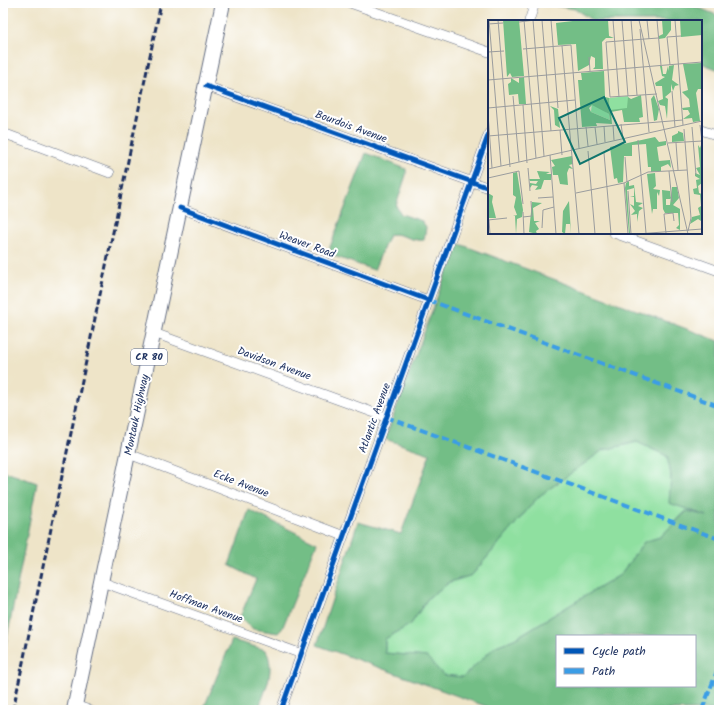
<svg xmlns="http://www.w3.org/2000/svg" width="722" height="713" font-family="Kalam,sans-serif">
<style>
.green{fill:#8fe0a0;stroke:#55887f}
.forest{fill:#73be86;stroke:#477672;fill-rule:evenodd}
.lines{fill:none;stroke-linecap:round;stroke-linejoin:round}
.minor-casing{stroke:#656e83;stroke-width:10}
.primary-casing{stroke:#656e83;stroke-width:16}
.minor{stroke:#fff;stroke-width:9}
.primary{stroke:#fff;stroke-width:14}
.rail{stroke:#1b2f5e;stroke-width:3;stroke-dasharray:6 3;stroke-linecap:butt}
.quiet{stroke:#3b9de6;stroke-width:4;stroke-dasharray:8 4;stroke-linecap:butt}
.cycleway-casing{stroke:#fff;stroke-width:8}
.cycleway{stroke:#0057b8;stroke-width:5}
.labels{text-anchor:middle;dominant-baseline:central;stroke-width:4;stroke-linejoin:round;paint-order:stroke}
.shield{fill:#fff;stroke:#5f6d8e;stroke-width:1}
.shield-label{font-size:10px;font-weight:bold;fill:#1b2f5e}
.street-label{font-size:11px;fill:#1b2f5e;stroke:#fff}
.inset-road{fill:none;stroke:#9a9c9e;stroke-width:1}
.view{fill:#0f766e;fill-opacity:0.15;stroke:#0f766e;stroke-width:2}
.inset-edge{fill:none;stroke:#1b2f5e;stroke-width:2}
</style>
<rect width="100%" height="100%" fill="#fff"/>
<filter id="ink" filterUnits="userSpaceOnUse"><feTurbulence type="fractalNoise" baseFrequency=".025" numOctaves="2"/><feDisplacementMap in="SourceGraphic" scale="8" xChannelSelector="R" yChannelSelector="G"/><feConvolveMatrix kernelMatrix="1 2 1 2 8 2 1 2 1" color-interpolation-filters="sRGB"/></filter>
<filter id="wash" filterUnits="userSpaceOnUse"><feTurbulence type="fractalNoise" baseFrequency=".012" numOctaves="4" result="noise"/><feDisplacementMap in="SourceGraphic" scale="16" xChannelSelector="R" yChannelSelector="G"/><feGaussianBlur stdDeviation="0.9" result="paint"/><feColorMatrix in="noise" values="0 0 0 0 0 0 0 0 0 0 0 0 0 0 0 0 0 1.4 0 .05"/><feComposite in="paint" operator="in"/></filter>
<g filter="url(#wash)">
<rect width="100%" height="100%" fill="#eee4c8"/>
<path class="green" d="M637 442 667 456 671 475 670 503 713 518 686 511 660 537 644 542 620 575 514 639 496 646 463 677 443 675 426 657 385 653V639L411 624 428 598 450 582 472 575 538 497 603 450Z"/>
<path class="forest" d="M555 3H687L719 16V70L701 63V21H593L575 9 556 6Z
M366 153 406 169V175L396 206 401 214 422 221 426 227 424 240C410 242 400 231 389 235L374 270 331 255 330 247Z
M457 243 719 341V710H487L488 707 317 645 358 522 401 534 430 454 385 439ZM637 442 667 456 671 475 669 503 707 516 687 511 660 537 644 542 620 575 514 639 496 646 463 677 443 675 427 657 385 653V639L411 624 428 598 450 582 472 575 538 497 603 450ZM557 636H695V686H557Z
M3 471 37 483 3 659Z
M249 510 317 543 282 629 278 633 253 629 240 617 256 579 229 565Z
M232 640 266 650C275 670 267 685 260 705L256 710H203Z"/>
</g>
<g filter="url(#ink)">
<g class="lines">
<defs>
<path id="minor" d="M350 3 489 52
M529 21 535 3
M206 86 489 188
M701 130 719 136
M3 133 110 173
M180 208 428 300
M614 233 719 271
M154 333 386 417
M129 454 344 536
M102 582 302 654
M75 705 89 710
M281 710 489 133"/>
<path id="primary" d="M74 710 223 3"/>
</defs>
<use href="#minor" class="minor-casing"/>
<use href="#primary" class="primary-casing"/>
<use href="#minor" class="minor"/>
<use href="#primary" class="primary"/>
<path class="rail" d="M13 710 161 3"/>
<path class="quiet" d="M428 300 719 406
M386 417 719 539
M702 710 719 666"/>
<defs>
<path id="cycleway" d="M206 86 489 188
M180 208 428 300
M281 710 489 133"/>
</defs>
<use href="#cycleway" class="cycleway-casing"/>
<use href="#cycleway" class="cycleway"/>
</g>
</g>
<g class="labels">
<rect class="shield" x="131" y="349" width="36" height="16" rx="3"/>
<g class="shield-label">
<text x="149" y="357">CR 80</text>
</g>
<g class="street-label">
<text transform="translate(351 127) rotate(20)">Bourdois Avenue</text>
<text transform="translate(307 245) rotate(20)">Weaver Road</text>
<text transform="translate(274 364) rotate(20)">Davidson Avenue</text>
<text transform="translate(137 415) rotate(-78)">Montauk Highway</text>
<text transform="translate(375 418) rotate(-70)">Atlantic Avenue</text>
<text transform="translate(241 484) rotate(21)">Ecke Avenue</text>
<text transform="translate(206 607) rotate(20)">Hoffman Avenue</text>
</g>
</g>
<g transform="translate(488 20)">
<rect width="214" height="214" fill="#eee4c8"/>
<path d="M140 76 141 89 122 91 121 78ZM104 83 121 94 122 100 103 92Z" fill="#8fe0a0"/>
<path d="M15 0H31L36 56 24 57 22 53 19 57ZM93 0H120L121 16 126 18H118L114 22 115 49H105L107 47V38L103 36 101 45 90 51 88 24 70 25 68 3ZM174 0H183V10L177 18 171 19V16L175 14ZM192 0H214V15L193 17ZM213 43 214 69H210L208 73 212 101 205 102 204 98 195 99 202 94 200 90H195L194 88 202 87 201 79 194 72 200 70 195 44ZM186 45 184 60 191 65 187 66 185 71 183 64V72L177 77 180 79 179 99 177 86 172 85 170 81 175 79 174 66H168L167 63 177 57 174 56 172 46H174L175 54H178L180 46 181 51V46ZM116 51 117 77 121 78 122 90 139 88 140 77 143 79 153 75 155 97 151 98 152 102H136L134 90 123 92 124 104 108 103 109 106 94 107 90 60H94L93 53ZM104 85 121 94 122 100 103 92 101 88ZM36 57 38 84H31L30 74 21 75 20 64 23 62V58L31 63V58ZM166 75 171 89 169 100 166 101 163 79ZM62 86 70 89 72 108 67 105 66 90ZM190 111 195 113 196 121 184 122V116L190 113ZM167 117 171 122 178 121V125L169 127 171 141 182 140 183 148 180 144 173 147V151L163 152V147H160L158 124 144 125V136H136L135 162 130 163 129 158 126 159 122 127ZM214 122V163L210 166 211 173 214 174 213 201 210 199 202 204 204 197 212 195 210 188 213 186 212 175 206 174 205 169 209 168 208 160 212 159 207 156V153L212 155 208 148 212 147 210 125 212 128ZM84 136 85 144 81 145 85 149 81 148 79 153 80 165 72 164 70 155H65L64 147 67 146 63 140ZM49 151 62 152 58 154H63V160H56L53 169 47 170 50 166 44 165 42 168V163L48 164 50 161H42L41 159H52ZM29 152 35 190 34 197 29 199 28 214 27 196H25L29 195 26 187 28 177 25 175V153ZM167 153 168 166 165 169 172 170 171 176 169 172V189H165L164 194 159 154ZM141 161V166L146 165 148 182 155 183 150 186 155 188 151 191 149 202V194L143 195 147 191 142 184 146 186V177H142L146 176V168L139 170 142 214H141L137 168 138 163ZM184 167H189L191 178 185 185 192 189V210L188 208 191 205 190 193H177L175 189 174 170 182 171 183 179H178V185H182ZM0 173 5 176 4 182 8 198H0ZM81 181 83 214 82 204H78L77 214 74 212 75 191ZM44 182 54 183 45 188 46 201H52L47 203 51 209 48 211 49 214 41 212Z" fill="#73be86" fill-rule="evenodd"/>
<path class="inset-road" d="M1 0 13 146M10 0 22 147M36 0 48 138M45 0 56 136M54 0 63 111M63 0 70 88M125 0 131 77M134 0 140 76M143 0 149 75M151 0 200 214M159 0 161 19M169 0 173 45M187 0 195 105M31 2 47 0M0 4 15 3M152 9 161 112M74 26 91 214M35 29 83 25 91 128M0 32 16 31M101 37 102 51M182 45 179 17 193 16M0 60 214 42M184 71 187 107M169 74 122 77 118 22 170 18M25 76 31 142M35 85 39 143M0 88 87 80M0 94 4 148M133 104 135 118M125 105 126 120M212 105 214 121M116 106 117 122M98 107 100 126M107 107 109 124M204 107 208 155M196 109 203 198 200 211M72 110 74 135M0 116 195 100M150 120 158 213M180 123 214 121M188 123 190 150M100 131 107 214M116 133 123 214M62 135 68 214M137 137 139 162M40 148 42 171M0 149 214 101M181 151 184 182M0 158 31 151 35 184M136 163 140 214M140 171 143 214M88 173 136 163 160 152 199 150M50 178 65 177M35 192 36 214M35 197 44 196 43 181M0 200 19 198M1 200 2 214M54 208 55 190 66 187M178 213 176 194 185 193 186 201M149 214 214 209"/>
<path class="view" d="M116 77 137 122 92 144 71 98Z"/>
<rect width="214" height="214" class="inset-edge"/>
</g>
<rect width="722" height="713" fill="none" stroke="#fff" stroke-width="16"/>
<rect x="556" y="635" width="140" height="52" fill="#ffffff" stroke="#a4acbf"/>
<rect x="564" y="648" width="20" height="6" fill="#0057b8" stroke="#a4acbf"/>
<text x="592" y="655" font-size="12" fill="#1b2f5e">Cycle path</text>
<rect x="564" y="668" width="20" height="6" fill="#3b9de6" stroke="#a4acbf"/>
<text x="592" y="675" font-size="12" fill="#1b2f5e">Path</text>
</svg>
